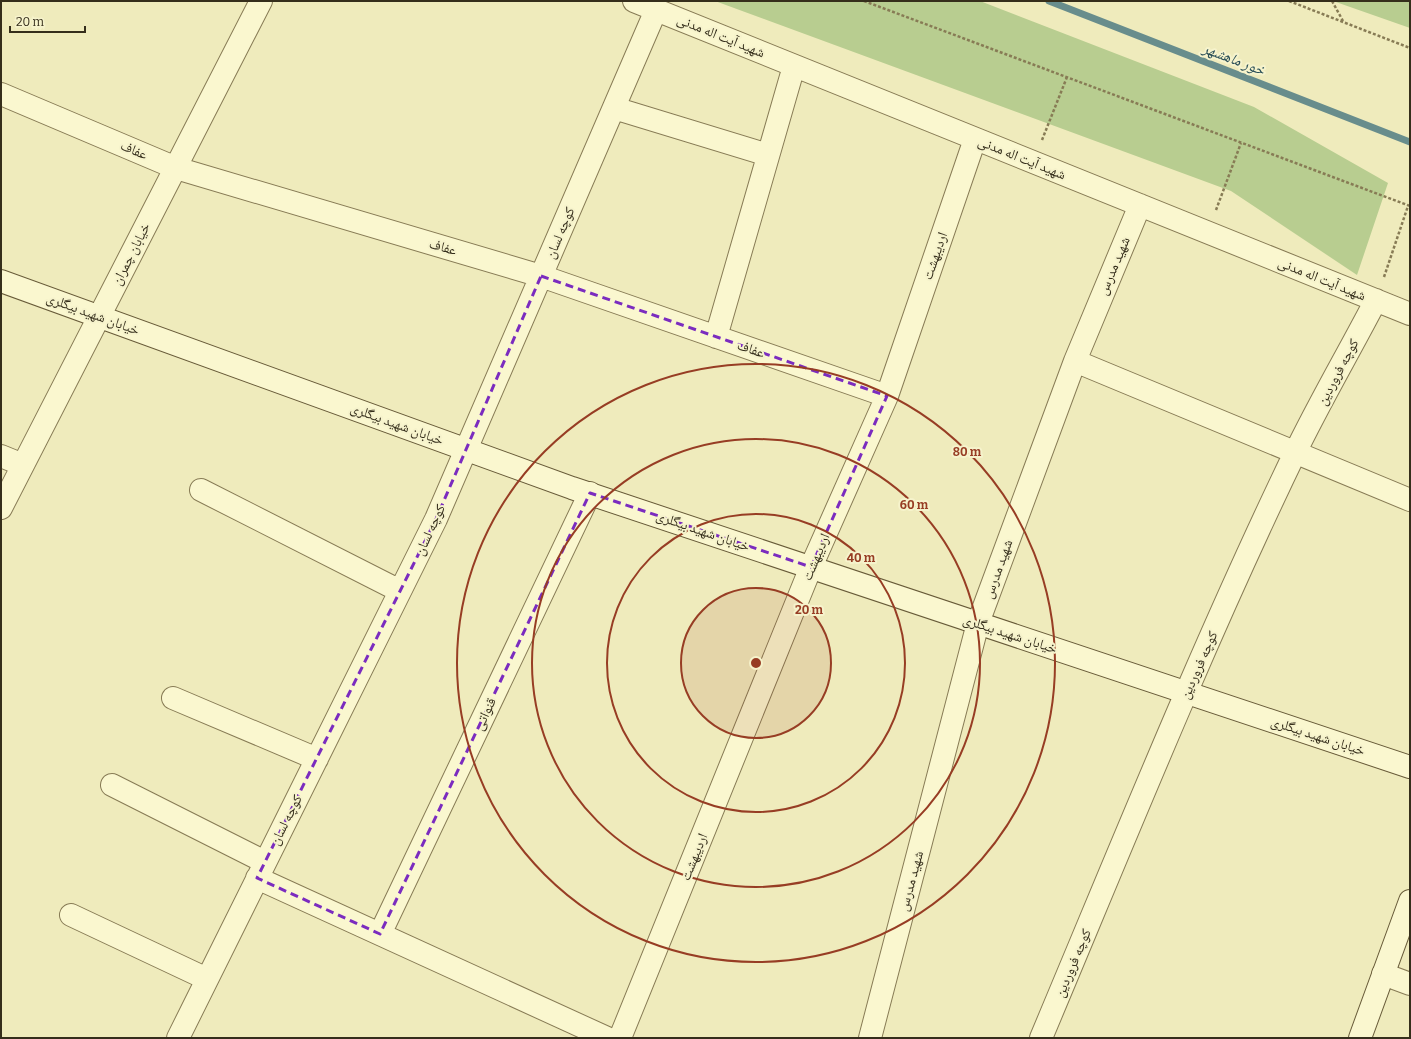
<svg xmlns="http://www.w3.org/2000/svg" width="1411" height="1039" font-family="Bitter,'Noto Naskh Arabic',serif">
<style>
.green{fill:#b8cd90}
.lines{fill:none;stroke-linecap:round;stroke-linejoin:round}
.stream{stroke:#688d8c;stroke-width:7}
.street-casing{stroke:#877b55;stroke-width:24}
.secondary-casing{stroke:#685b39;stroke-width:24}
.path{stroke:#877b55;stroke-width:2.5;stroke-dasharray:3 2;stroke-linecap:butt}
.street{stroke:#faf7cf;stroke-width:22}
.secondary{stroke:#faf7cf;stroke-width:22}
.marked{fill:none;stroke:#7b2cbf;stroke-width:3;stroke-dasharray:8 5;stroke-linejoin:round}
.ring{fill:none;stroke:#973d24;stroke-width:2}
.labels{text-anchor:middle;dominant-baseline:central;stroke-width:4;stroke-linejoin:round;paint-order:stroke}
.street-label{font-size:14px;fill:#352e1b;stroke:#f6f3cc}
.water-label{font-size:15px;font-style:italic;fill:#294e56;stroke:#f6f3cc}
.centre{fill:#973d24;stroke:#f6f3cc;stroke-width:2}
.ring-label{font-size:12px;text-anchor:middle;font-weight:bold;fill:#973d24;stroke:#f6f3cc;stroke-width:4;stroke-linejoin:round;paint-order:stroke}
</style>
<rect width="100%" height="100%" fill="#efebbc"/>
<path class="green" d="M715 1H980L1254 107 1388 183 1357 275 1231 191Z
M1333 1H1410V28Z"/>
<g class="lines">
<path class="stream" d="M1049 1 1410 142"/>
<defs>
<path id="street" d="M634 1 1410 314
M1 94 176 168 541 276 887 396
M614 108 768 155
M716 337 794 66
M1075 361 1410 500
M1 456 23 465
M201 490 400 591
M1 508 261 1
M173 698 317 759
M112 785 265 862
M257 878 607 1038
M71 915 207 979
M380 934 590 493
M1383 974 1410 984
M178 1038 436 519 656 10
M620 1038 811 567 887 396 975 139
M870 1038 978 623 1075 361 1140 205
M1041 1038C1123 843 1202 646 1294 455 1319 403 1349 352 1376 300"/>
<path id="secondary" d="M1 281 572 488 1410 767
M1360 1038 1410 901"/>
</defs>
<use href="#street" class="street-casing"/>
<use href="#secondary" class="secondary-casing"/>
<path class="path" d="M864 1 1410 206
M1289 1 1410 48
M1332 1 1343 21
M1042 140 1067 77
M1216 210 1241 143
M1384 277 1408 206"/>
<use href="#street" class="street"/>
<use href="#secondary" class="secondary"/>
</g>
<path class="marked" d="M541 276 887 396 811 567 590 493 380 934 257 878 436 519Z"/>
<circle cx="756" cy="663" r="75" fill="#973d24" fill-opacity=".12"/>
<g class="ring">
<circle cx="756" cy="663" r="75"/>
<circle cx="756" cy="663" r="149"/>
<circle cx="756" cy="663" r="224"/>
<circle cx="756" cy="663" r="299"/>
</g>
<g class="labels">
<g class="street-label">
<text transform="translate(721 36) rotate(22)">شهید آیت اله مدنی</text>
<text transform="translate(134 150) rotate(23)">عفاف</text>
<text transform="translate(1022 158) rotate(22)">شهید آیت اله مدنی</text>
<text transform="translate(560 233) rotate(-67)">کوچه لسان</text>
<text transform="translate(443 247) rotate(16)">عفاف</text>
<text transform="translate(131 254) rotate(-63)">خیابان چمران</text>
<text transform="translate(935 256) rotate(-71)">اردیبهشت</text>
<text transform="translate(1114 266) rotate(-67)">شهید مدرس</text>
<text transform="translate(1322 279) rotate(22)">شهید آیت اله مدنی</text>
<text transform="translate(93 314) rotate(20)">خیابان شهید بیگلری</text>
<text transform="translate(751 349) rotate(19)">عفاف</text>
<text transform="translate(1338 372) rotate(-62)">کوچه فروردین</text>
<text transform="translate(397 424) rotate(20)">خیابان شهید بیگلری</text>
<text transform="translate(430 530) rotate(-65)">کوچه لسان</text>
<text transform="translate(703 531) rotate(19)">خیابان شهید بیگلری</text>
<text transform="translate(816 557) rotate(-67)">اردیبهشت</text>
<text transform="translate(998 569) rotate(-70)">شهید مدرس</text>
<text transform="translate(1010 634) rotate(18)">خیابان شهید بیگلری</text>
<text transform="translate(1199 665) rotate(-66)">کوچه فروردین</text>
<text transform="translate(485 714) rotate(-65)">قنواتی</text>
<text transform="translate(1318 736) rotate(18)">خیابان شهید بیگلری</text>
<text transform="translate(286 820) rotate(-63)">کوچه لسان</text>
<text transform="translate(694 857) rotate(-68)">اردیبهشت</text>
<text transform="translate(911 881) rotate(-75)">شهید مدرس</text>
<text transform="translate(1073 963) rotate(-67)">کوچه فروردین</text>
</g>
<g class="water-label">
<text transform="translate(1234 59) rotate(21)">خور ماهشهر</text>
</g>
</g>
<circle cx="756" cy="663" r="6" class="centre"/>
<g class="ring-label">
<text x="967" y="456">80 m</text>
<text x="914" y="509">60 m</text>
<text x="861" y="562">40 m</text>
<text x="809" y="614">20 m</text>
</g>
<rect width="1411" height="1039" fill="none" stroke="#352e1b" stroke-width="4"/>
<path d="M10 26v6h75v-6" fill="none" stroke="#352e1b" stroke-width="2"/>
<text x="16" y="26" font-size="12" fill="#352e1b" stroke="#f6f3cc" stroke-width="3" paint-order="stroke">20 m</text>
</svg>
